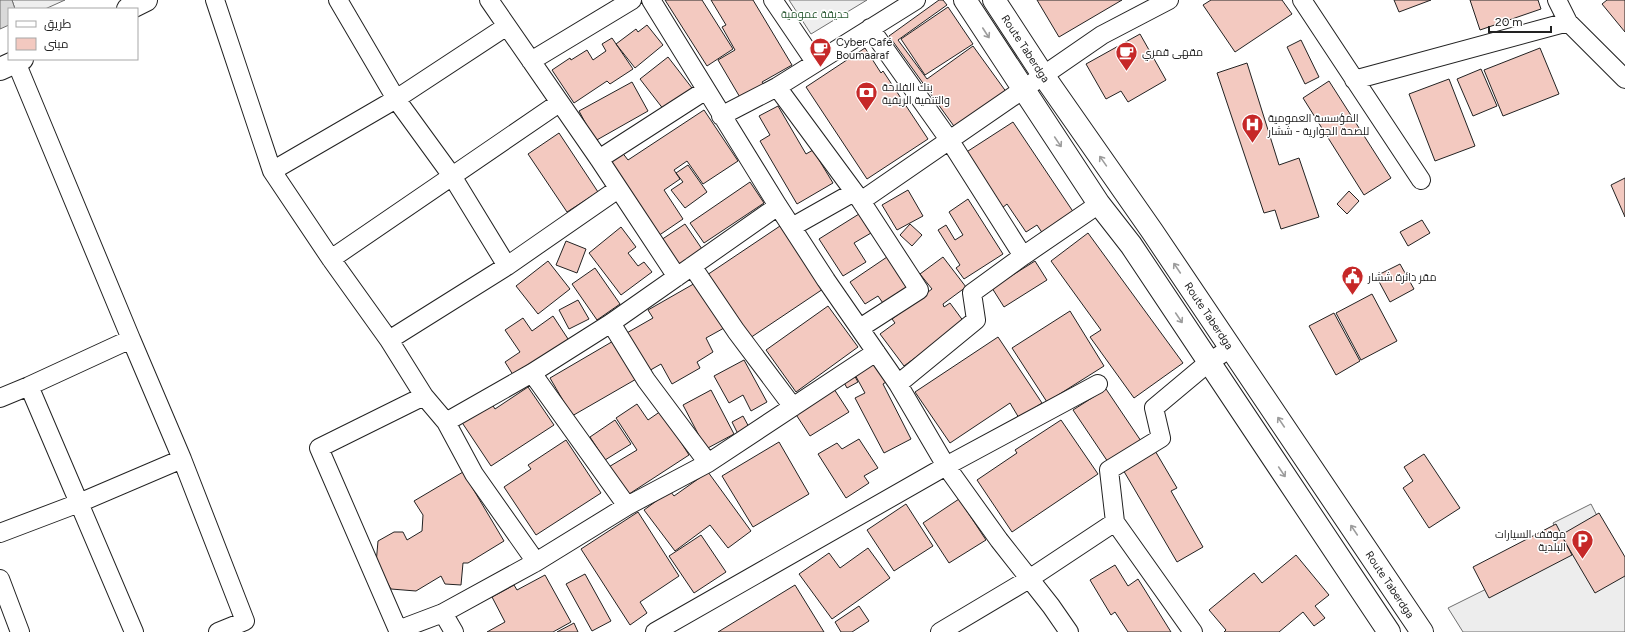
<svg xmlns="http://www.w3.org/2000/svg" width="1625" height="632" font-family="Figtree,Cairo,sans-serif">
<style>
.green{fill:#eee;stroke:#6f6f6f}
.parking{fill:#ededed;stroke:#6f6f6f}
.water{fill:#d9d9d9;stroke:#6f6f6f}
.building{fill:#f3c9c0;stroke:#222}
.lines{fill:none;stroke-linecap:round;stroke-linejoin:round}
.minor-casing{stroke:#222;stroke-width:20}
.secondary-casing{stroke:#222;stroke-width:24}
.primary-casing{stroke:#222;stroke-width:24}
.minor{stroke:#fff;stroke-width:18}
.secondary{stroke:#fff;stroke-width:22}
.primary{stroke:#fff;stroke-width:22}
.oneway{stroke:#9c9c9c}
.labels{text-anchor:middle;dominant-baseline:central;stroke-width:3;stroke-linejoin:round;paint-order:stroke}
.park-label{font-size:11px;fill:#2f5e38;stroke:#fff}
.poi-label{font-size:11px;fill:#222;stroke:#fff;text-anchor:start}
.street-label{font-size:11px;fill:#222;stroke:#fff}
</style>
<rect width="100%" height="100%" fill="#fff"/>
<path class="green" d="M12 0H65L45 9H15Z
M789 0H867L811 34Z"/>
<path class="parking" d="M1591 504 1625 570V632H1463L1448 608 1565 550 1553 523Z"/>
<path class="water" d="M0 0H12L15 9H9V25L0 29Z"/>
<path class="building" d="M665 0H702L733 49 707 66Z
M711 0H753L792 65 762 82 764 85 741 99 718 60 735 50 722 27 726 25Z
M939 0H943L947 5 898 40 927 79 973 46 1007 93 956 129 889 36Z
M1037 0H1122L1059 37Z
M1211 0H1282L1292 14 1235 52 1203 5Z
M1394 0H1431L1399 12Z
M1470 0H1538L1541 9 1480 30Z
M1607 0H1625V32L1602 4Z
M948 7 973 44 925 75 901 39Z
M647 25 663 45 635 68 616 44 636 29 638 32Z
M1140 34 1166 80 1128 102 1121 91 1106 99 1086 64Z
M612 38 633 69 610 84 607 81 574 103 552 70 570 58 571 60 587 50 593 60 606 51 602 44Z
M1301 40 1319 77 1305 84 1287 47Z
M865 48 881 73 883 71 928 139 867 179 806 87Z
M1540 48 1559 94 1503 116 1484 70Z
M668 57 692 88 664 110 640 79Z
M1247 63 1279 165 1299 158 1319 217 1281 229 1275 210 1264 213 1217 73Z
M1481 69 1497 106 1473 116 1457 79Z
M1449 79 1475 146 1435 161 1409 94Z
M1329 81 1391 178 1364 195 1303 98Z
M632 82 648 111 595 141 579 111Z
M778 106 806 154 813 150 833 183 797 204 760 141 770 135 759 116Z
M704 110 738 161 703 184 687 161 674 170 680 179 664 190 683 219 658 236 607 160 621 151 628 160Z
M1013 122 1074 213 1043 234 1037 225 1026 232 1007 204 1002 208 965 153Z
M559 133 598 192 567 212 528 154Z
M688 165 707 192 685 208 671 190 683 182 676 173Z
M1625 178V217L1611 185Z
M750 182 764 203 704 243 690 223Z
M908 190 923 216 897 230 882 205Z
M1349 191 1359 201 1347 214 1337 204Z
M968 199 1003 254 964 279 956 268 960 265 938 230 946 225 955 240 963 235 949 212Z
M859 214 871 233 854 243 866 262 843 276 819 239Z
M1422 220 1430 233 1408 246 1400 232Z
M685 224 702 249 678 265 661 240Z
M910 224 922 235 912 246 900 235Z
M780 226 823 289 747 340 704 277Z
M621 227 636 247 628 253 638 266 644 262 652 272 621 295 589 253Z
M1088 233 1183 363 1134 398 1090 337 1101 330 1051 261Z
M566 241 586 249 577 273 556 265Z
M887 257 909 290 885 306 878 296 865 304 850 282Z
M943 257 966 287 943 304 944 307 950 303 964 322 904 366 880 334 895 323 892 319 932 289 920 274Z
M548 261 570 289 538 314 516 286Z
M1035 261 1047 280 1004 307 992 288Z
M1400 264 1414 289 1390 302 1376 276Z
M595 268 620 304 597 320 572 284Z
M697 282 724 328 706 338 713 352 697 362 700 368 672 384 661 364 647 372 625 334 653 318 648 310Z
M1372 294 1397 341 1361 360 1336 313Z
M578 300 589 319 569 329 559 310Z
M828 306 858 347 796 392 766 350Z
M1070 311 1104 366 1047 402 1012 348Z
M1334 313 1360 361 1336 375 1309 326Z
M553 316 570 342 515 378 505 362 520 352 505 330 523 318 532 331Z
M998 337 1042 403 1019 418 1010 403 950 443 915 392Z
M615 340 638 378 572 416 550 378Z
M744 360 767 402 751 411 743 395 729 403 714 376Z
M876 362 886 382 883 384 911 439 884 453 855 398 865 393 854 373Z
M853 373 858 382 847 388 842 379Z
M528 387 554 425 491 466 461 421 490 401 495 409Z
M834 389 849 412 810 436 795 413Z
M1106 389 1141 441 1108 462 1073 410Z
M711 390 734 434 706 449 683 405Z
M637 404 648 420 661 411 689 455 626 496 607 468 637 450 616 418Z
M743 416 750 429 738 434 732 422Z
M615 420 631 444 605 460 590 437Z
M1061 420 1098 474 1012 532 977 480 1017 453 1015 450Z
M859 439 878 468 864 476 869 483 846 498 818 454 837 443 842 449Z
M566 440 601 493 536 535 504 487 531 469 528 465Z
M779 442 809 494 753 527 722 476Z
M1154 449 1177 488 1171 491 1203 547 1177 562 1122 468Z
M1424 454 1460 508 1429 528 1403 488 1413 481 1404 467Z
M463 472 504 541 468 563H463L461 585 445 584 441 576 416 591 391 589 376 564 378 541 394 532H403L407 540 422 531 423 515 414 501Z
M708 472 751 531 728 548 710 525 675 551 644 510 670 491 674 496Z
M959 499 986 540 949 563 923 523Z
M906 504 933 546 894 571 867 530Z
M638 512 679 576 640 602 647 613 630 625 581 549Z
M1599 513 1625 557V576L1595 593 1561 535Z
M1556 524 1572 555 1489 598 1473 567Z
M701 535 726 572 694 593 669 556Z
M868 548 890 578 832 619 799 574 829 553 840 568Z
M1296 555 1329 595 1315 606 1325 618 1314 626 1303 612 1279 632H1224L1226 630 1209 610 1254 573 1262 583Z
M1115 565 1128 586 1138 579 1171 632H1128L1115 612 1111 615 1090 580Z
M585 574 611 621 592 631 566 584Z
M545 575 571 622 553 632H487L505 622 492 597 514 585 517 590Z
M795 585 824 632H718Z
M859 606 869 621 852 632H841L835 622Z
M574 623 578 632H557Z"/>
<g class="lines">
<defs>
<path id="minor" d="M215 0 272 171 331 259 389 340 424 396 446 422 474 474 536 562
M338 0 396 99 452 176 507 266
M489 0 599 159 677 277
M651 0 778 206 826 280 898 384 946 466 999 540 1051 606 1069 632
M773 0 815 62
M1302 0 1421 180
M1557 0 1568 22 1625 79
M870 28 950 141 1023 256
M531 61 632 0
M16 62 131 339 29 386
M1354 80 1568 22
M777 87 861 201 919 290 860 328
M721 116 777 87 916 0
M599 159 706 90
M272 171 396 99 507 26
M861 201 1102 35 1169 0
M792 227 854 192
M331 259 559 103
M692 266 736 331 793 407
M611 323 646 380 708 463
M131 339 182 459 79 503 134 632
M389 340 507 266 618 189
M532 373 627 506
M898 384 976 320 972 293 1023 256 1099 204
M424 396 319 448 398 630 443 613 536 562 627 506 708 463 876 352
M0 398 29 386 79 503 0 533
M446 422 532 373 611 323 778 206
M182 459 245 621 218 632
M1115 522 1109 470 1161 438 1154 408 1209 362 1231 348
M0 579 20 632
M443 613 454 632
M655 632 946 466 1098 384
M940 632 1029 579 1115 522 1193 632"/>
<g id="secondary">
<path d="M965 0 1099 204 1131 245 1389 632"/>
<path id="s1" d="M994 0 1043 75 1152 231 1422 632"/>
</g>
<path id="primary" d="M128 9 146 0
M0 69 22 59"/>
</defs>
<use href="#minor" class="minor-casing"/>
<use href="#secondary" class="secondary-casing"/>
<use href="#primary" class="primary-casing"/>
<use href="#minor" class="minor"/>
<use href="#secondary" class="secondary"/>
<use href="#primary" class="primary"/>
</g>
<defs><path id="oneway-shaft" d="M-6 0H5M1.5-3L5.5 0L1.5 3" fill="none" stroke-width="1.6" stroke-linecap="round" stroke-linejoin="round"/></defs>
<g class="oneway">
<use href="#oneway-shaft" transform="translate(986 33) rotate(57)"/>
<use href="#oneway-shaft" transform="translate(1058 142) rotate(56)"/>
<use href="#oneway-shaft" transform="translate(1103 161) rotate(-125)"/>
<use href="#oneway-shaft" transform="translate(1177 268) rotate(-124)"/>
<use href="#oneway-shaft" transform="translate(1179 318) rotate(56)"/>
<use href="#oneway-shaft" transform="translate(1281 422) rotate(-124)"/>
<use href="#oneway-shaft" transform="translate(1282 472) rotate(56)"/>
<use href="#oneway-shaft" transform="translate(1354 530) rotate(-124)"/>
</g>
<defs>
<symbol id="cafe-pin" viewBox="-11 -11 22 30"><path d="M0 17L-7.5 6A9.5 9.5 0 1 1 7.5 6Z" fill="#c62828" stroke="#fff"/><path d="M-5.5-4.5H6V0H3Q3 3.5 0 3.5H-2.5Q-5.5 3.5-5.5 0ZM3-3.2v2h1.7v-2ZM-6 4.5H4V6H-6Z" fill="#fff"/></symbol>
<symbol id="bank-pin" viewBox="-11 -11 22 30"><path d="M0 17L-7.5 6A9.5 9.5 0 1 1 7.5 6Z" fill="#c62828" stroke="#fff"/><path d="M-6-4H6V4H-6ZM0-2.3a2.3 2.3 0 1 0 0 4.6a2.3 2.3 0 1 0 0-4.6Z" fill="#fff"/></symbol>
<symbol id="hospital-pin" viewBox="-11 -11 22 30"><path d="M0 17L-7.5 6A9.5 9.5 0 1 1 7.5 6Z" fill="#c62828" stroke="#fff"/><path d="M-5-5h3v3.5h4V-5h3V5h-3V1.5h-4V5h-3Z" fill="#fff"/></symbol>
<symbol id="civic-pin" viewBox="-11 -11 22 30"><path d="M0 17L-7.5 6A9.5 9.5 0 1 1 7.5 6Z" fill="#c62828" stroke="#fff"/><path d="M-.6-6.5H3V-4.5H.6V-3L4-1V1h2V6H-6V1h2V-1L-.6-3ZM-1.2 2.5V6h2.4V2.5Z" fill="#fff"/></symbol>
<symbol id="parking-pin" viewBox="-11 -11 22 30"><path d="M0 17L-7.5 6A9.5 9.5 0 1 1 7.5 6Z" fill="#c62828" stroke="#fff"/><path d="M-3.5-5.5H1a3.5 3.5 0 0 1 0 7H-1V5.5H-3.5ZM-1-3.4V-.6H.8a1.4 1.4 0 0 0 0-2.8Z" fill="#fff"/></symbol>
</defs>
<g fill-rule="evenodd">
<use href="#cafe-pin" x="808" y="36" width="25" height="34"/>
<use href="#cafe-pin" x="1114" y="40" width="25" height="34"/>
<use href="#bank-pin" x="854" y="80" width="25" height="34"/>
<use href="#hospital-pin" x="1240" y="112" width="25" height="34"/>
<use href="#civic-pin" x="1340" y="264" width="25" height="34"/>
<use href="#parking-pin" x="1570" y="528" width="25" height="34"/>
</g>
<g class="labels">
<g class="park-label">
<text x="815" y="14">حديقة عمومية</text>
</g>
<g class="poi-label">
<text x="836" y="42">Cyber Café<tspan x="836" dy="13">Boumaaraf</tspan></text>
<text x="1142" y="52">مقهى قمري</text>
<text x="882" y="87">بنك الفلاحة<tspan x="882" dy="13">والتنمية الريفية</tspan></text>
<text x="1268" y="118">المؤسسة العمومية<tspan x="1268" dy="13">للصحة الجوارية - ششار</tspan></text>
<text x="1368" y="277">مقر دائرة ششار</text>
<text x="1566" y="534" text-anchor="end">موقف السيارات<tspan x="1566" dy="13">البلدية</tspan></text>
</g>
<g class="street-label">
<text stroke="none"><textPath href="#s1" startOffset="58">Route Taberdga</textPath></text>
<text stroke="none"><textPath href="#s1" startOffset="382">Route Taberdga</textPath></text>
<text stroke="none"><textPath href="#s1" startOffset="706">Route Taberdga</textPath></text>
</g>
</g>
<rect x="8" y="8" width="130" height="52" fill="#ffffff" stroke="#a7a7a7"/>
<rect x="16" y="21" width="20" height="6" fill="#ffffff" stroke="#a7a7a7"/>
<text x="44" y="28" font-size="12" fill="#222222">طريق</text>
<rect x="16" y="38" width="20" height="12" fill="#f3c9c0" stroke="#a7a7a7"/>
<text x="44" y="48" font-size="12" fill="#222222">مبنى</text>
<path d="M1489 26v6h62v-6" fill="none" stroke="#222222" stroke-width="2"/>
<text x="1495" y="26" font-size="12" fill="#222222" stroke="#ffffff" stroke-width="3" paint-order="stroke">20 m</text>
</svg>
